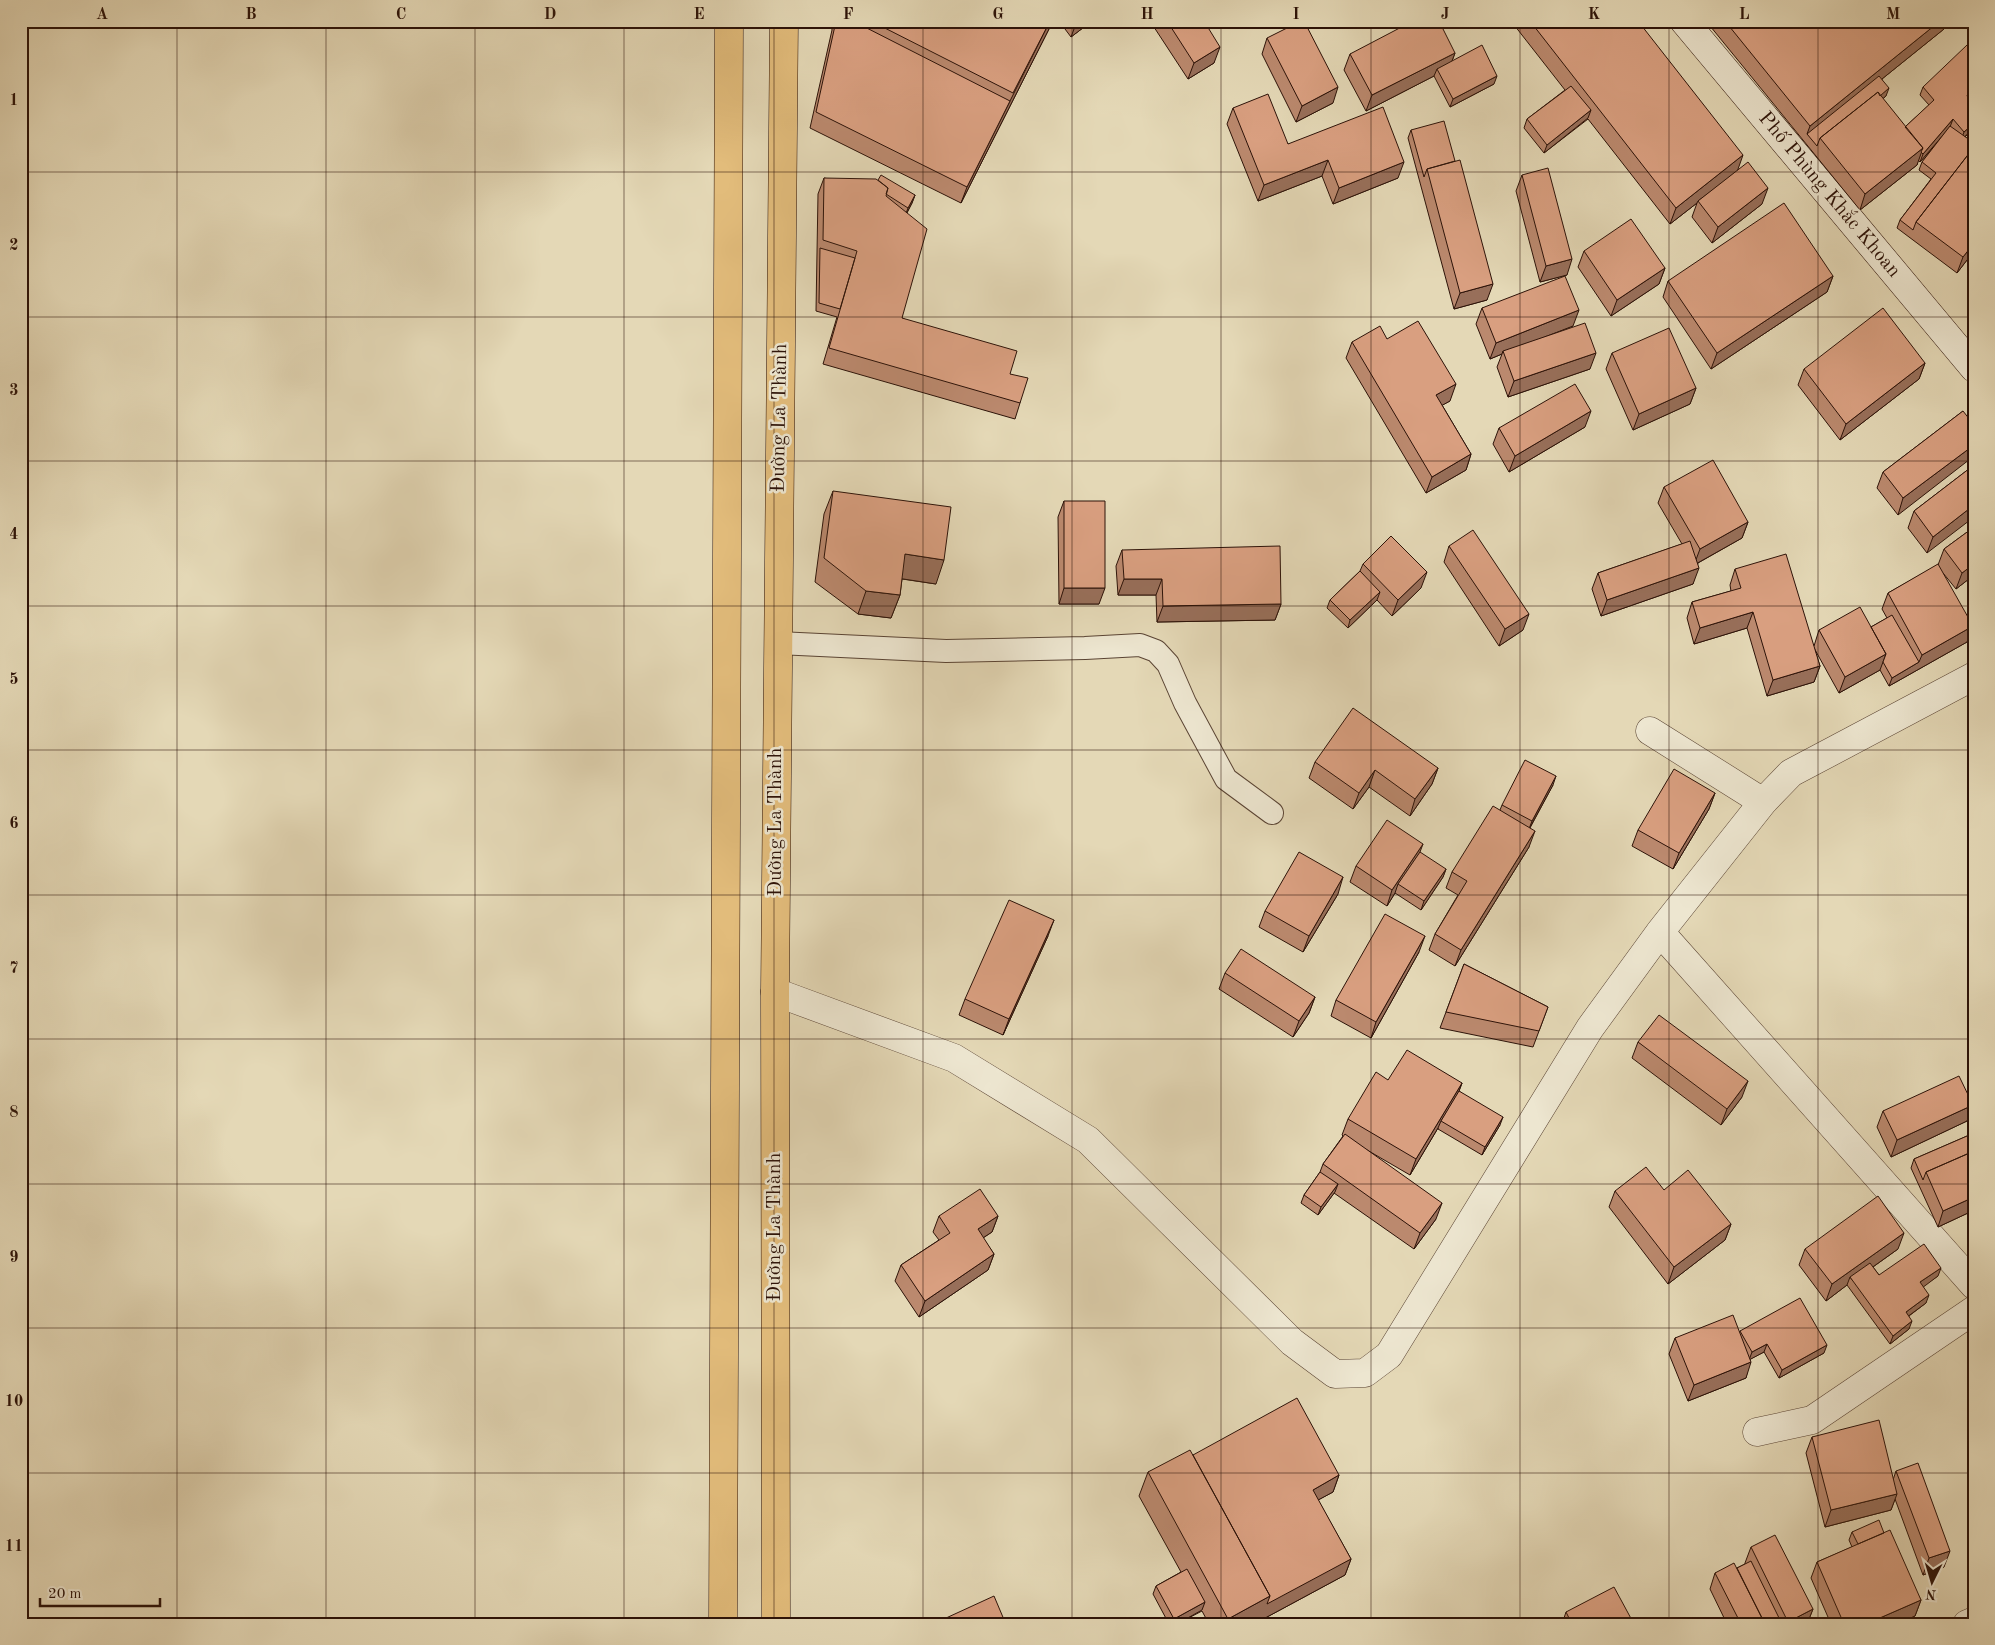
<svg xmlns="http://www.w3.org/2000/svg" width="1995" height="1645" font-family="'Old Standard TT',serif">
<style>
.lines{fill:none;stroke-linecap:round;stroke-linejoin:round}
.service-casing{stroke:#5a4434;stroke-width:24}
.minor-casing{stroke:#5a4434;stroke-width:29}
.secondary-casing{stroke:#2c1208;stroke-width:29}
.trunk-casing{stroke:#2c1208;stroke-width:29}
.service{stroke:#ede6d0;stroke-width:22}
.minor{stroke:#ede6d0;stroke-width:28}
.secondary{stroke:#ede6d0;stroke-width:28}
.trunk{stroke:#e2bc7b;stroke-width:28}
.wall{fill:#bb896e;stroke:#2c1208}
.shaded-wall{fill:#986f5a;stroke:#2c1208}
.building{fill:#d99f80;stroke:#2c1208}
.grid{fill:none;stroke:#2c1208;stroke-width:1;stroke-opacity:0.55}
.labels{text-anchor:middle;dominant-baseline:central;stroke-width:5;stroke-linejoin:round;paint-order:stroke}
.street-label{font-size:20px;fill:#2c1208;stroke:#ede6d0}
.neatline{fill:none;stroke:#2c1208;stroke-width:2}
.grid-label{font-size:16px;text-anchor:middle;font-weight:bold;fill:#2c1208}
</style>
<rect width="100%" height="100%" fill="#e4d8b6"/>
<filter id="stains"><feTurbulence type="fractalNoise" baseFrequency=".004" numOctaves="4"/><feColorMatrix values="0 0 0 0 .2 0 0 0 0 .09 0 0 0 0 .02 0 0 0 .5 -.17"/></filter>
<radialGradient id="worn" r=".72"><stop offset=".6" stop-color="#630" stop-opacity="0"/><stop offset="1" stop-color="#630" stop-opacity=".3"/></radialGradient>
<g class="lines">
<defs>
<path id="service" d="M778 643 946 651 1085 648 1140 645 1156 651 1168 664 1185 703 1226 779 1272 813"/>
<path id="minor" d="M1650 731 1763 802
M1660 932 1974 1285
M775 992 954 1058 1088 1140 1292 1342 1335 1374 1365 1373 1389 1355 1590 1028 1660 932 1763 802 1791 773 1974 676
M1757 1432 1812 1420 1974 1310
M1967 1624 1974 1621"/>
<path id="secondary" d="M1684 21 1974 368"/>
<path id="trunk" d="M723 1624 729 21
M776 1624 775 992 784 21"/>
</defs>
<use href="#service" class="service-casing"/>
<use href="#minor" class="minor-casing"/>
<use href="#secondary" class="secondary-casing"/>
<use href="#trunk" class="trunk-casing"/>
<use href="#service" class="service"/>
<use href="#minor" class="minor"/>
<use href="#secondary" class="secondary"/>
<use href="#trunk" class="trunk"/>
</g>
<path class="wall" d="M831 21H1052L1050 27 961 203 810 128 832 30Z
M1059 21H1092L1071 37Z
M1150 21H1204L1214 63 1188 79Z
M1511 21H1638L1737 170 1762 204 1712 243 1692 217 1697 203 1670 224 1588 119 1544 153 1524 128 1527 119 1565 90Z
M1706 21H1947L1944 29 1882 79 1886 96 1883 99 1905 127 1929 105 1920 95 1923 87 1974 52V128L1965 137 1974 143V251L1957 273 1897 228 1900 220 1931 179 1919 170 1922 162 1935 145 1920 162 1918 160 1917 165 1860 210Z
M1267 38 1333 103 1296 122 1262 54Z
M1455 53 1452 61 1494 84 1450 107 1434 76 1366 111 1344 70 1350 54Z
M1233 108 1288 144 1398 178 1333 204 1322 176 1258 201 1227 124Z
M1411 130 1455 161 1487 300 1454 309 1408 138Z
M1522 175 1567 275 1540 282 1516 191Z
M824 178 915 195 912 203 907 213 902 318 1010 374 1020 403 1015 419 823 364 837 317 816 311 818 194Z
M1584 251 1665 268 1659 284 1611 316 1578 267Z
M1833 276 1827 292 1711 369 1663 297 1668 281Z
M1482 308 1573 326 1548 335 1590 369 1508 397 1497 367 1502 354 1490 359 1476 324Z
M1387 339 1450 401 1442 405 1471 454 1466 470 1426 493 1346 358 1352 342Z
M1612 353 1696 388 1690 404 1633 430 1606 369Z
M1925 363 1919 379 1840 440 1798 385 1804 369Z
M1963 411 1898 515 1877 488 1883 472Z
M1585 427 1509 472 1493 444 1499 428Z
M1974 465 1927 553 1908 528 1914 511Z
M1664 487 1748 522 1742 538 1698 563 1693 584 1601 616 1592 589 1598 573 1682 544 1658 503Z
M833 491 936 584 902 579 900 595 891 618 858 614 815 582 824 514Z
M1064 501 1099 604H1059L1058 517Z
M1974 527V575L1956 589 1943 573 1967 642 1889 686 1880 670 1839 693 1814 648 1820 666 1814 682 1767 696 1747 628 1694 644 1687 618 1692 602 1731 591 1730 585 1735 569 1814 646 1819 630 1871 627 1887 618 1882 609 1888 593 1938 565 1944 549Z
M1449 546 1523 630 1499 646 1444 562Z
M1122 550 1281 604 1275 620 1157 622 1156 595H1118L1116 566Z
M1363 564 1421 588 1392 616 1377 600 1348 628 1327 608 1330 600 1360 571Z
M1974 588V612L1968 604Z
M1315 762 1438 768 1432 784 1410 816 1369 787 1353 809 1309 778Z
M1553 785 1530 828 1529 847 1455 966 1429 950 1435 934 1458 895 1446 888 1452 872 1500 810 1502 805Z
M1715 793 1709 809 1673 869 1632 846 1638 830Z
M1356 866 1446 869 1443 877 1421 910 1395 893 1387 906 1350 882Z
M1338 894 1303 952 1259 927 1265 911Z
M1048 936 1003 1035 959 1015 965 999Z
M1419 952 1371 1038 1331 1016 1336 1000Z
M1464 964 1548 1007 1533 1047 1440 1028Z
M1225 973 1315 997 1309 1013 1293 1037 1219 989Z
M1638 1042 1742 1097 1721 1125 1632 1058Z
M1388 1080 1462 1083 1459 1091 1500 1125 1482 1155 1438 1129V1128L1410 1175 1367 1150 1436 1219 1414 1249 1334 1193 1318 1215 1301 1203 1304 1195 1320 1172 1323 1164 1343 1136 1342 1135 1348 1119Z
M1973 1105 1967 1121 1891 1157 1877 1127 1883 1111Z
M1974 1133V1226L1968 1213 1938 1227 1911 1168 1914 1159Z
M1664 1190 1731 1224 1725 1240 1668 1284 1609 1207 1615 1191Z
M939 1216H998L992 1232 983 1238 994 1254 988 1270 919 1317 895 1281 901 1265 939 1240 933 1232Z
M1805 1249H1898L1873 1267 1879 1275 1938 1276 1923 1286 1926 1303 1909 1316V1329L1890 1344 1847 1285 1826 1301 1799 1265Z
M1740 1331 1824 1353 1779 1378 1764 1352 1750 1359 1746 1378 1688 1401 1669 1354 1675 1338 1740 1332Z
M1812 1437 1893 1480 1896 1471 1944 1567 1923 1575 1895 1499 1891 1510 1825 1527 1806 1453Z
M1193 1455 1339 1475 1333 1492 1318 1500 1351 1559 1345 1575 1254 1624H1209L1202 1611 1177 1624H1169L1153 1594 1156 1586 1181 1572 1139 1496 1148 1472Z
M1852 1532 1884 1533 1921 1600 1915 1616 1897 1624H1831L1811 1578 1817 1562 1852 1547 1849 1540Z
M1751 1547 1813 1609 1807 1624H1727L1710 1589 1715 1573 1737 1568 1745 1564V1563Z
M1566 1612 1634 1624H1562Z"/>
<path class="shaded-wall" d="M1050 21H1052L1050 27 961 203 967 187Z
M1077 21H1092L1071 37Z
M1940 21H1947L1944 29 1810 137 1807 134 1810 126Z
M1220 47 1214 63 1188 79 1194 63Z
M1455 53 1449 69H1437L1434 76 1366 111 1372 95Z
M1497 76 1494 84 1450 107 1453 99Z
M1338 87 1333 103 1296 122 1302 106Z
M1889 88 1886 96 1826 145 1823 142Z
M1591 110 1588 118 1544 153 1547 145Z
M1953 119 1950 127 1920 162 1923 154Z
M1974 123V128L1961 140 1964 132Z
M1923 148 1917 165 1860 210 1865 194Z
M1743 155 1737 172 1698 201 1697 203 1670 224 1676 208Z
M1328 160 1322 176 1258 201 1264 185Z
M1404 162 1398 178 1333 204 1339 188Z
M1768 188 1762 204 1712 243 1718 227Z
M915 195 912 203 905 216 908 208Z
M1974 243V251L1957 273 1963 257Z
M1572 259 1567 275 1540 282 1546 266Z
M1665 268 1659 284 1611 316 1617 300Z
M1833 276 1827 292 1711 369 1717 353Z
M1493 284 1487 300 1454 309 1460 293Z
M1579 310 1573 326 1504 353 1503 351 1502 354 1490 359 1496 343Z
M1596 353 1590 369 1508 397 1514 381Z
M1925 363 1919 379 1840 440 1846 424Z
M1456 384 1450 401 1430 412 1436 395Z
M1696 388 1690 404 1633 430 1639 414Z
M1591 411 1585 427 1509 472 1515 456Z
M1974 445V456L1898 515 1903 498Z
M1471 454 1466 470 1426 493 1432 477Z
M1974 505V517L1927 553 1933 537Z
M1748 522 1742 538 1694 565 1700 549Z
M905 554 944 560 936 584 897 578Z
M1974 564V575L1956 589 1962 573Z
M1699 568 1693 584 1601 616 1607 600Z
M1427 572 1421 588 1392 616 1398 600Z
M1124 579H1162L1156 595H1118Z
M1064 588H1105L1099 604H1059Z
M866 591 900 595 891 618 858 614Z
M1380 592 1377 600 1348 628 1350 620Z
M1281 604 1275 620 1157 622 1163 606Z
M1753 612 1747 628 1694 644 1700 628Z
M1529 614 1523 630 1499 646 1505 629Z
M1973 626 1967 642 1889 686 1892 678 1919 662 1922 655Z
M1886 654 1880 670 1839 693 1845 677Z
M1820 666 1814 682 1767 696 1773 680Z
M1438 768 1432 784 1410 816 1415 799Z
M1375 770 1369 787 1353 809 1359 793Z
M1556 776 1553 785 1529 829 1532 821Z
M1715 793 1709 809 1673 869 1679 853Z
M1535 831 1529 847 1455 966 1461 950Z
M1423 844 1417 860 1398 884 1395 893 1387 906 1392 890Z
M1446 869 1443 877 1421 910 1424 901Z
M1343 877 1338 894 1303 952 1309 936Z
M1054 920 1048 936 1003 1035 1009 1019Z
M1425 936 1419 952 1371 1038 1376 1022Z
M1315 997 1309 1013 1293 1037 1299 1021Z
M1748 1081 1742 1097 1721 1125 1727 1109Z
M1462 1083 1456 1099 1441 1121 1438 1128 1410 1175 1416 1159Z
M1973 1105 1967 1121 1891 1157 1897 1140Z
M1503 1117 1500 1125 1482 1155 1485 1147Z
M1338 1184 1335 1192 1318 1215 1321 1207Z
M1974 1197V1210L1971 1205 1968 1213 1938 1227 1943 1211Z
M1442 1203 1436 1219 1414 1249 1420 1233Z
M998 1216 992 1232 972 1245 978 1229Z
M1731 1224 1725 1240 1668 1284 1674 1267Z
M1904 1233 1898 1249 1853 1281 1850 1277 1847 1285 1826 1301 1832 1284Z
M994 1254 988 1270 919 1317 925 1301Z
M1941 1268 1938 1276 1918 1291 1920 1282Z
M1929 1295 1926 1303 1903 1320 1906 1312Z
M1912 1321 1909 1329 1890 1344 1893 1336Z
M1767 1344 1764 1352 1749 1360 1752 1352Z
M1827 1345 1824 1353 1779 1378 1782 1370Z
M1751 1362 1746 1378 1688 1401 1694 1385Z
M1339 1475 1333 1492 1307 1506 1313 1490Z
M1897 1494 1891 1510 1825 1527 1831 1510Z
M1950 1551 1944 1567 1923 1575 1929 1558Z
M1351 1559 1345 1575 1254 1624H1226L1228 1619 1270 1596Z
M1921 1600 1915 1616 1897 1624H1866Z
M1205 1602 1202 1610 1177 1624H1172L1174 1619Z
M1813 1609 1807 1624H1787L1788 1622Z"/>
<path class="building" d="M836 21H853L1010 101 967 187 816 112Z
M871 21H1050L1013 93Z
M1167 21H1204L1220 47 1194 63Z
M1301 21H1304L1338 87 1302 106 1267 38Z
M1413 21H1439L1455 53 1372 95 1350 54Z
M1530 21H1638L1743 155 1676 208Z
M1725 21H1940L1810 126Z
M1482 45 1497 76 1453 99 1437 69Z
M1967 45 1974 52V85L1970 88 1967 96 1974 104V123L1964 132 1953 119 1923 154 1921 152 1923 148 1905 127 1934 100 1923 87Z
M1879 76 1889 88 1880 96 1878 92 1820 138 1817 146 1807 134Z
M1974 85V92L1970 88Z
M1571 86 1591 110 1547 145 1527 119Z
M1878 92 1923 148 1865 194 1820 138Z
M1268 94 1288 144 1383 107 1404 162 1339 188 1328 160 1264 185 1233 108Z
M1444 121 1455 161 1427 169 1424 177 1411 130Z
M1950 126 1974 143V147L1916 222 1913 230 1900 220 1936 173 1922 162Z
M1974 147V243L1963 257 1916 222Z
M1460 160 1493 284 1460 293 1427 169Z
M1748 162 1768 188 1718 227 1698 201Z
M1548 168 1572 259 1546 266 1522 175Z
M881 175 915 195 908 208 886 194 888 188 878 180Z
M824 178 876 179 888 188 886 196 927 229 902 318 1017 351 1010 374 1028 378 1020 403 829 348 857 251 823 240Z
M1784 203 1833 276 1717 353 1668 281Z
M1631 219 1665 268 1617 300 1584 251Z
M820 248 855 258 840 309 819 303Z
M1565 276 1579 310 1496 343 1482 308Z
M1883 308 1925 363 1846 424 1804 369Z
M1418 321 1456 384 1436 395 1471 454 1432 477 1352 342 1380 326 1387 339Z
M1585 323 1596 353 1514 381 1503 351Z
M1669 328 1696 388 1639 414 1612 353Z
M1575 384 1591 411 1515 456 1499 428Z
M1963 411 1974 425V445L1903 498 1883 472Z
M1713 460 1748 522 1700 549 1664 487Z
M1974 465V505L1933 537 1914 511Z
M833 491 951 507 944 560 905 554 900 595 866 591 824 558Z
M1064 501H1105V588H1064Z
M1974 527V564L1962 573 1944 549Z
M1473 530 1529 614 1505 629 1449 546Z
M1391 536 1427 572 1398 600 1363 564Z
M1690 541 1699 568 1607 600 1598 573Z
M1280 546 1281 604 1163 606 1162 579H1124L1122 550Z
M1786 554 1820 666 1773 680 1753 612 1700 628 1692 602 1741 588 1735 569Z
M1938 564 1973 626 1922 655 1888 593Z
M1360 571 1380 592 1350 620 1330 600Z
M1860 607 1886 654 1845 677 1819 630Z
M1892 615 1919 662 1892 678 1883 662 1886 654 1871 627Z
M1353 708 1438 768 1415 799 1375 770 1359 793 1315 762Z
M1525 760 1556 776 1532 821 1502 805Z
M1674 769 1715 793 1679 853 1638 830Z
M1493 806 1535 831 1461 950 1435 934 1467 881 1452 872Z
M1387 820 1423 844 1392 890 1356 866Z
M1299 852 1343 877 1309 936 1265 911Z
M1420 852 1446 869 1424 901 1398 884Z
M1009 900 1054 920 1009 1019 965 999Z
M1385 914 1425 936 1376 1022 1336 1000Z
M1241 949 1315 997 1299 1021 1225 973Z
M1464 964 1548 1007 1539 1031 1446 1012Z
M1659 1015 1748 1081 1727 1109 1638 1042Z
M1407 1050 1462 1083 1416 1159 1348 1119 1376 1072 1388 1080Z
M1959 1076 1973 1105 1897 1140 1883 1111Z
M1459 1091 1503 1117 1485 1147 1441 1121Z
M1974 1133V1151L1926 1172 1923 1180 1914 1159Z
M1345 1134 1442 1203 1420 1233 1323 1164Z
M1974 1151V1197L1943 1211 1926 1172Z
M1646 1167 1664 1190 1688 1170 1731 1224 1674 1267 1615 1191Z
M1320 1172 1338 1184 1321 1207 1304 1195Z
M980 1189 998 1216 978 1229 994 1254 925 1301 901 1265 950 1233 939 1216Z
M1878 1196 1904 1233 1832 1284 1805 1249Z
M1974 1203V1211L1971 1205Z
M1924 1244 1941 1268 1920 1282 1929 1295 1906 1312 1912 1321 1893 1336 1850 1277 1870 1263 1879 1275Z
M1800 1298 1827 1345 1782 1370 1767 1344 1752 1352 1740 1331Z
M1733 1315 1751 1362 1694 1385 1675 1338Z
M1297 1398 1339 1475 1313 1490 1351 1559 1267 1604 1270 1596 1193 1455Z
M1879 1420 1897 1494 1831 1510 1812 1437Z
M1190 1450 1270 1596 1228 1619 1148 1472Z
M1918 1463 1950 1551 1929 1558 1896 1471Z
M1879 1520 1884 1533 1858 1544 1852 1532Z
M1890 1530 1921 1600 1866 1624H1844L1817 1562Z
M1775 1535 1813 1609 1788 1622 1751 1547Z
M1751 1561 1782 1624H1765L1737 1568Z
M1734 1563 1765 1624H1741L1715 1573Z
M1187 1569 1205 1602 1174 1619 1156 1586Z
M1614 1587 1634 1624H1572L1566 1612Z
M994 1596 1005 1622 1001 1624H933Z"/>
<path class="grid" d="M177 21V1624M326 21V1624M475 21V1624M624 21V1624M774 21V1624M923 21V1624M1072 21V1624M1221 21V1624M1371 21V1624M1520 21V1624M1669 21V1624M1818 21V1624M21 172H1974M21 317H1974M21 461H1974M21 606H1974M21 750H1974M21 895H1974M21 1039H1974M21 1184H1974M21 1328H1974M21 1473H1974"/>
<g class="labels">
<g class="street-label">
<text transform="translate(1829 195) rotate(50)">Phố Phùng Khắc Khoan</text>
<text transform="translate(780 418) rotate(-89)">Đường La Thành</text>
<text transform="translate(776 822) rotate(-90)">Đường La Thành</text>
<text transform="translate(775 1227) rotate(-90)">Đường La Thành</text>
</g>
</g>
<rect width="1995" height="1645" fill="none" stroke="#e4d8b6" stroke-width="55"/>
<g transform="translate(1932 1582) rotate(185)" stroke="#ede6d0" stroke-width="4" paint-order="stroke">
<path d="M0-4L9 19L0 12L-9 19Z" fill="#2c1208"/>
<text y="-8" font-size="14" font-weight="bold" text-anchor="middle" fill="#2c1208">N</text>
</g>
<path d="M40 1598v8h120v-8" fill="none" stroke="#2c1208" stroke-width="2.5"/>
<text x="48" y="1598" font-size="15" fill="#2c1208" stroke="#ede6d0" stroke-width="4" paint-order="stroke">20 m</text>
<rect x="28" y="28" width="1940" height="1590" class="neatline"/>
<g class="grid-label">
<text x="102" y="19">A</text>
<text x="251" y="19">B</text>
<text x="401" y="19">C</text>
<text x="550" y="19">D</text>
<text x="699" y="19">E</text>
<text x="848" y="19">F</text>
<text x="998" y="19">G</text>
<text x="1147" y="19">H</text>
<text x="1296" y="19">I</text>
<text x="1445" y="19">J</text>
<text x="1594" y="19">K</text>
<text x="1744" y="19">L</text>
<text x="1893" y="19">M</text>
<text x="14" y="105">1</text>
<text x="14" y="250">2</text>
<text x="14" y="395">3</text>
<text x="14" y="539">4</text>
<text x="14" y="684">5</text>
<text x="14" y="828">6</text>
<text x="14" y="973">7</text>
<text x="14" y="1117">8</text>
<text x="14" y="1262">9</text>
<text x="14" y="1406">10</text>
<text x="14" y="1551">11</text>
</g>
<rect width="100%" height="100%" filter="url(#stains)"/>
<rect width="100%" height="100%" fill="url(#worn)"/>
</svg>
